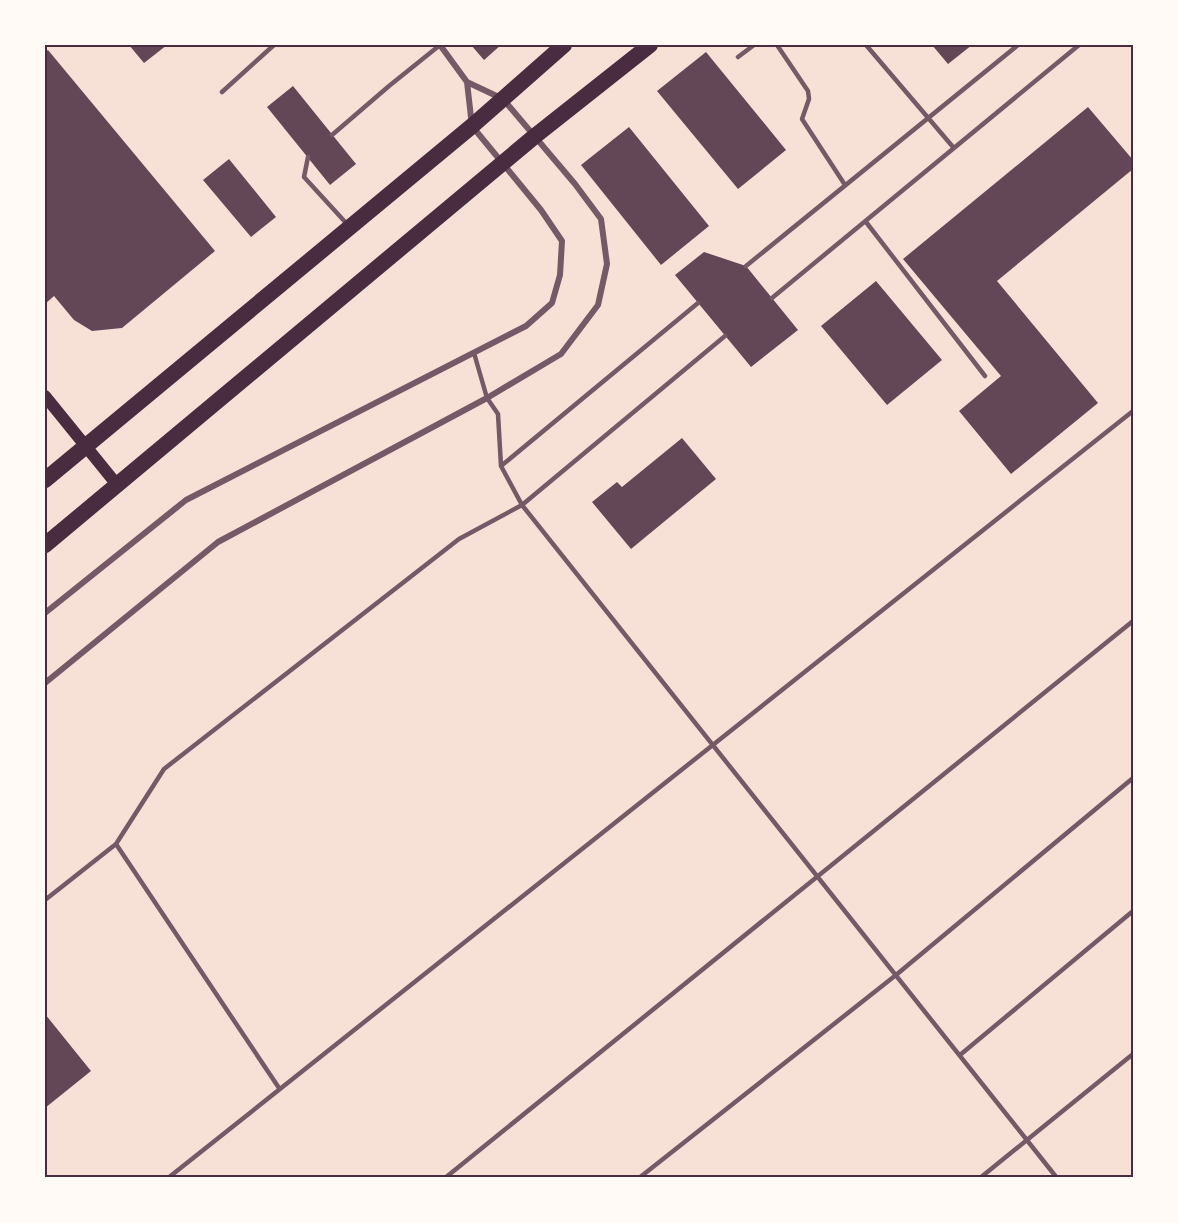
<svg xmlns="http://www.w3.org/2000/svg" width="1178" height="1223" font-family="Commissioner,sans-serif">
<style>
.building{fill:#644757}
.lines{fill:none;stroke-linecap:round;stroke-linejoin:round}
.service{stroke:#755966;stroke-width:4.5}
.minor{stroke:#755966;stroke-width:6}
.secondary{stroke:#4a2c40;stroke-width:12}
.trunk{stroke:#4a2c40;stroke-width:16}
.neatline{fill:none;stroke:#4a2c40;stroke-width:2}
</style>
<rect width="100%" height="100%" fill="#f7e1d7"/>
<path class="building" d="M129 45H167L144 63Z
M471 45H501L484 60Z
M932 45H972L948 64Z
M48 50 215 251 122 328 92 331 74 320 54 296 45 304V52Z
M706 52 786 150 738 189 657 91Z
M293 86 356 164 330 185 267 107Z
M1088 107 1133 160V169L997 281 1098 403 1011 474 959 411 1001 376 903 259Z
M629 127 709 226 661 265 581 165Z
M229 159 276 217 251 237 203 180Z
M704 252 746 266 798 330 751 367 675 275Z
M876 281 942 360 887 405 821 326Z
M682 438 716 479 631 549 592 502 617 482 622 487Z
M45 1014 91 1071 45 1108Z"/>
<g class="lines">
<path class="service" d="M777 45 808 91 809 99 802 119 845 185
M866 45 953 147
M738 57 754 45
M222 92 274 45
M332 135 389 86 440 45
M308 157 304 177 347 224
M866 222 985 376
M746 266 1018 45
M772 298 1079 45
M474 353 487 398 498 414 501 466 522 505 1057 1178
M501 466 698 303
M116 844 164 769 459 539 522 505 725 336
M45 900 116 844 279 1088
M960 1055 1133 911
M168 1178 1133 411
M445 1178 1133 621
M639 1178 896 975 1133 778
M980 1178 1133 1054"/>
<path class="minor" d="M45 613 186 500 526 326 552 303 560 275 562 241 541 210 472 126 467 82
M45 683 218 542 487 398 561 354 598 305 607 264 601 219 575 184 503 99 467 82 440 45"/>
<path class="secondary" d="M45 396 118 486"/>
<path class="trunk" d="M45 480 472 126 564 45
M45 545 535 136 650 45"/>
</g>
<rect width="1178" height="1223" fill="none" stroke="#fffaf5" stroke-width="93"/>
<rect x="46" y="46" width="1086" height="1130" class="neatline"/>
</svg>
